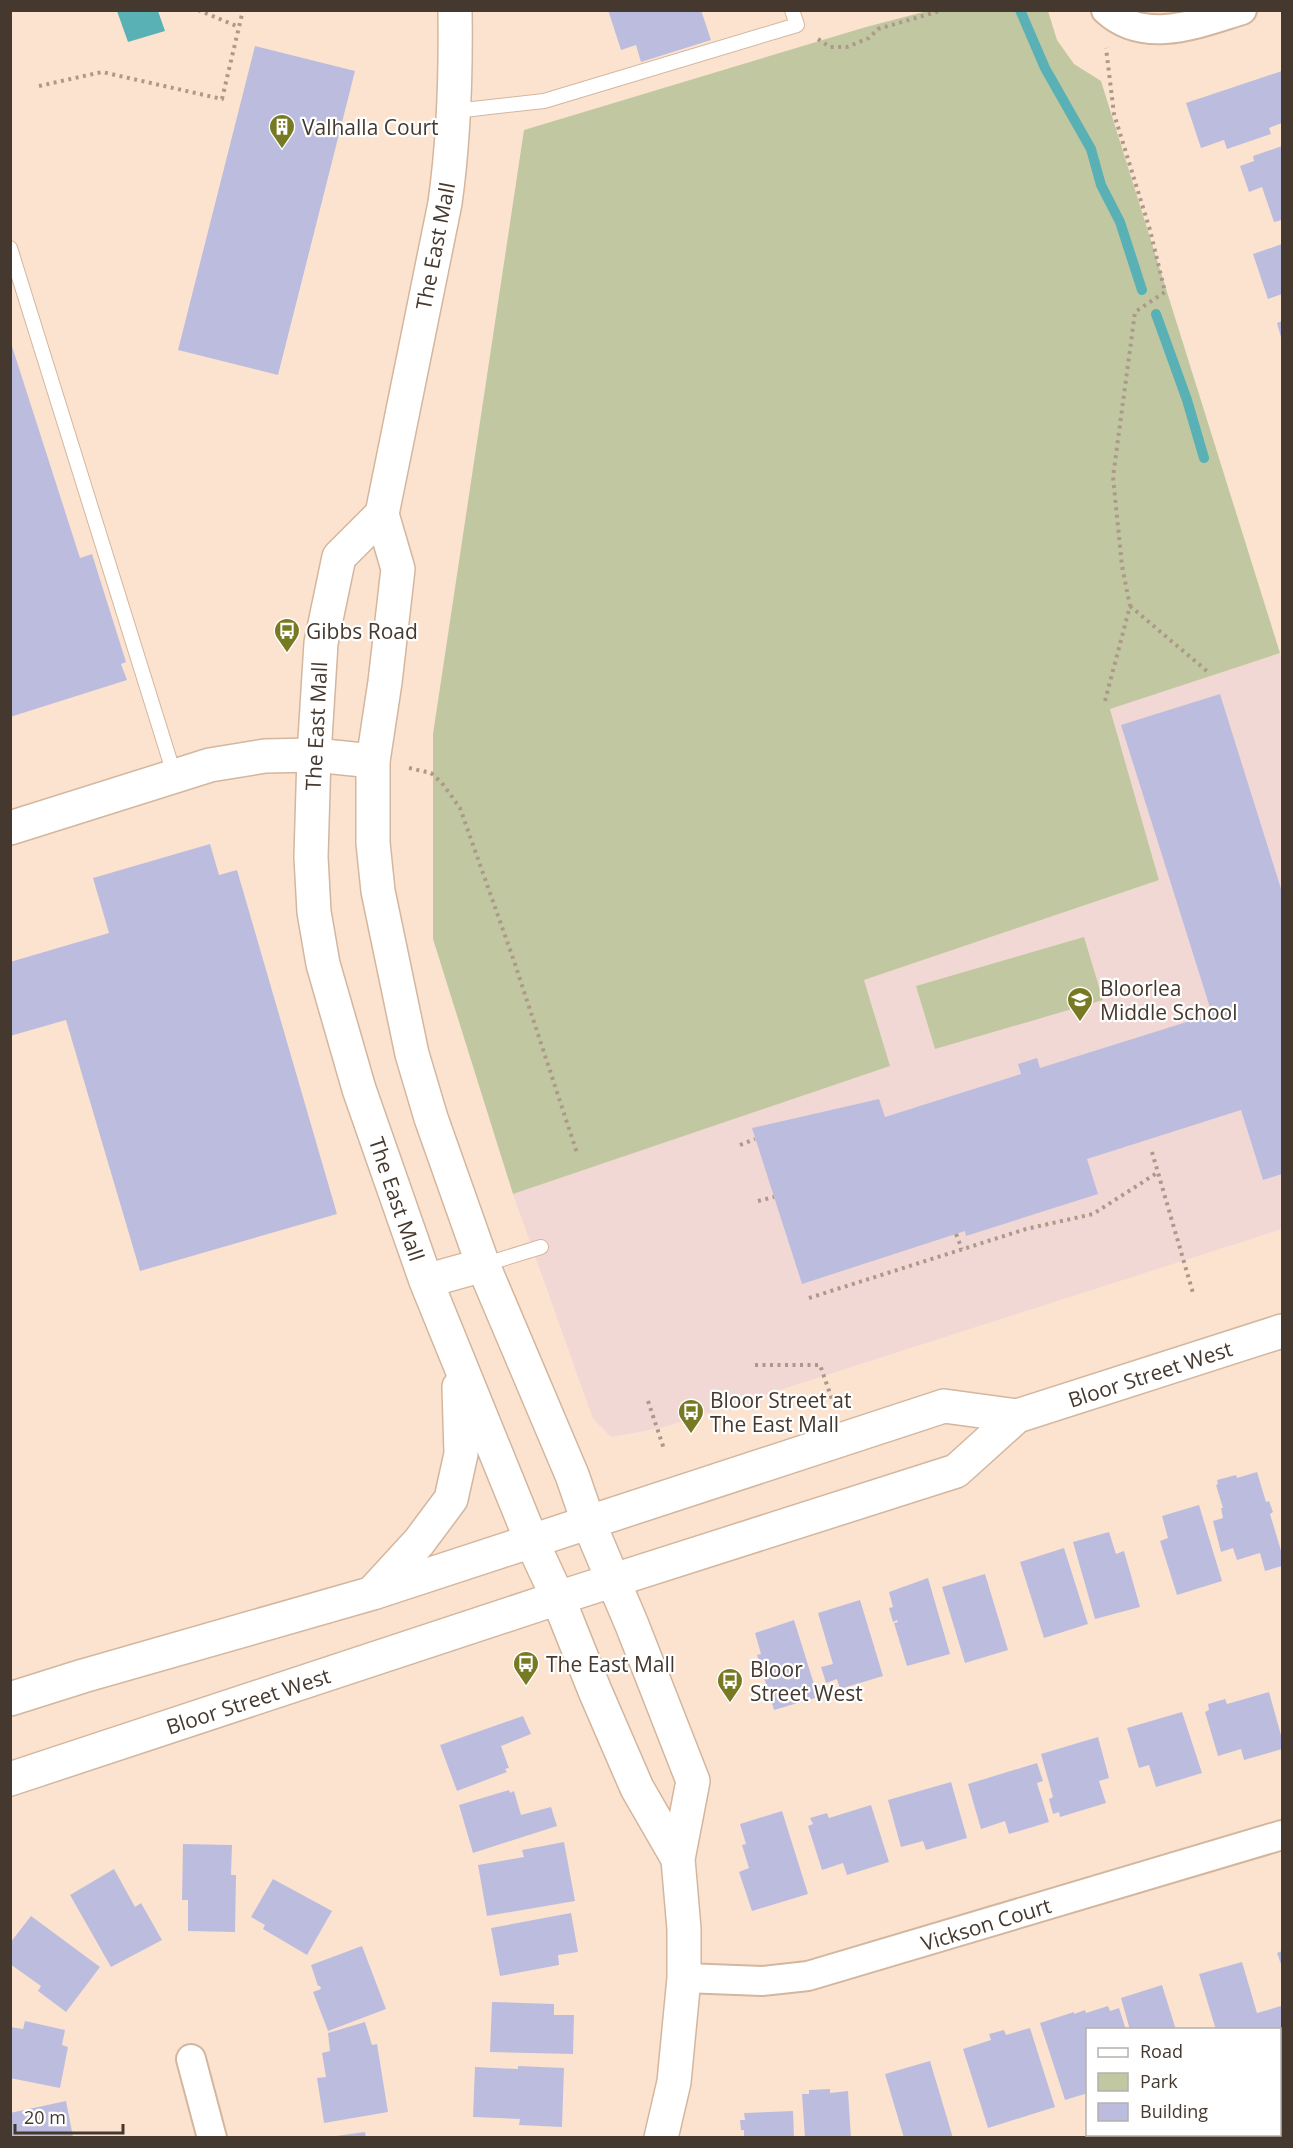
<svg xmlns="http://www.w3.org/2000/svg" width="1293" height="2148" font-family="'Open Sans',sans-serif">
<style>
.education{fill:#f2d8d4}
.green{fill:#c1c8a1}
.water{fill:#59b1b6}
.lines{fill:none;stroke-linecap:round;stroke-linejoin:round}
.stream{stroke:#59b1b6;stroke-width:10}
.building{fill:#bcbdde}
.service-casing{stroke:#d3b69e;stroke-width:16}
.minor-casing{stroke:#d3b69e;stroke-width:32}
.tertiary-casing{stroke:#d3b69e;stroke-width:36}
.secondary-casing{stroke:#d3b69e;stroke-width:36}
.path{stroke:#ad998a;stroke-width:4;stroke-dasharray:3 4.5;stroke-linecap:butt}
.service{stroke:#fff;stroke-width:14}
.minor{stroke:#fff;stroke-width:28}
.tertiary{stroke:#fff;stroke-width:33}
.secondary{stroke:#fff;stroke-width:33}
.labels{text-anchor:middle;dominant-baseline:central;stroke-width:4.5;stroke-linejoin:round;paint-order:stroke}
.poi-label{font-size:21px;fill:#45392f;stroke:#fff;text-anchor:start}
.street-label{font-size:21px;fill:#45392f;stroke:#fff}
</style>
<rect width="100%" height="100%" fill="#fce3d0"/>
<path class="education" d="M1280 653 1282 661V1229L661 1428 611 1437 593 1419 513 1194 889 1066 864 980 1159 880 1110 708Z"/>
<path class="green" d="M931 10 1048 11 1057 40 1074 64 1101 81 1280 653 1110 709 1159 880 864 980 890 1066 513 1194 433 939V734L524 130 866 27Z
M1084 937 1103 1000 935 1049 916 986Z"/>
<path class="water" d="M117 11H158L165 31 128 42Z"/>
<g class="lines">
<path class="stream" d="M1020 10 1045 68 1091 149 1101 185 1120 222 1142 290
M1156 314 1187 400 1204 458"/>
</g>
<path class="building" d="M608 10H701L711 40 641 62 636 45 621 50Z
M255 46 355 71 278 375 178 350Z
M1282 71V123L1269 128 1271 134 1227 149 1224 140 1201 148 1186 103Z
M1282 146V220L1274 222 1262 187 1249 192 1240 166 1254 161 1253 156Z
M1282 244V294L1268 299 1253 254Z
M1282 321V341L1277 323Z
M10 340 80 558 92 554 126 662 121 664 127 680 10 717Z
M1220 694 1282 892V1174L1263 1180 1241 1110 1087 1159 1098 1194 966 1236 965 1231 802 1284 752 1128 879 1099 885 1117 1021 1074 1018 1064 1037 1058 1040 1068 1212 1014 1121 725Z
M210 844 219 875 237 870 337 1214 140 1271 66 1020 10 1036V962L109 933 93 878Z
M1257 1472 1266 1502 1269 1501 1273 1512 1270 1514 1282 1554V1566L1265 1571 1260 1553 1237 1560 1233 1548 1221 1552 1213 1521 1223 1518 1221 1508H1223L1216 1485 1218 1484 1217 1480 1236 1475 1237 1478Z
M1199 1505 1222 1581 1177 1595 1160 1541 1168 1538 1162 1516Z
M1109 1532 1116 1554 1124 1551 1140 1607 1095 1619 1073 1542Z
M1064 1548 1088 1624 1044 1638 1020 1562Z
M985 1574 1008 1650 965 1663 942 1587Z
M928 1578 950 1654 907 1666 894 1623 898 1622 897 1620 893 1622 889 1608 893 1607 889 1592Z
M860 1600 883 1676 840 1689 837 1679 826 1683 821 1667 833 1664 818 1613Z
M794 1620 818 1697 774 1710 757 1655 761 1654 755 1633Z
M1269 1692 1282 1739V1749L1244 1760 1241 1749 1218 1756 1205 1712 1209 1710 1208 1704 1225 1699 1227 1704Z
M1182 1712 1202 1773 1156 1787 1149 1765 1139 1768 1127 1728Z
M523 1716 531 1734 501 1746 509 1768 505 1769 507 1772 457 1791 440 1745Z
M1098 1737 1109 1778 1099 1781 1106 1803 1060 1817 1059 1812 1053 1814 1049 1799 1053 1797 1041 1754Z
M1037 1763 1043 1781 1037 1783 1049 1822 1009 1834 1005 1821 981 1829 968 1784Z
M951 1782 967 1838 926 1850 923 1841 901 1847 888 1800Z
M509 1790 510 1793 514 1791 521 1815 551 1807 557 1826 473 1853 459 1805Z
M871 1805 889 1862 847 1875 843 1863 822 1870 808 1826 813 1824 810 1818 827 1813 829 1818Z
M782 1811 808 1894 752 1911 739 1872 749 1868 742 1845 746 1844 740 1824Z
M564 1842 575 1901 487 1916 478 1865 524 1857 522 1850Z
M183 1844 232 1845 231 1875H236L235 1932 188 1931V1900H182Z
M114 1869 135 1907 141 1903 162 1940 111 1967 70 1895Z
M273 1879 332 1911 307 1955 263 1929 265 1925 251 1917Z
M571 1913 578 1952 558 1955 559 1965 500 1976 491 1928Z
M31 1916 100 1967 66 2012 38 1991 41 1986 10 1964V1943Z
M362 1946 386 2009 328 2031 313 1992 321 1989 320 1986H318L311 1965Z
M1282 1951V1967L1277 1953Z
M1242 1962 1257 2013 1281 2006 1282 2045 1280 2046V2030H1216L1199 1974Z
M1162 1985 1176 2030H1130L1121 1998Z
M492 2002 554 2004V2015H574L573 2054 490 2052Z
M1108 2006 1110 2011 1119 2008 1126 2030H1088V2093L1065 2100 1040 2023 1074 2012V2014L1085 2010 1086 2013Z
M25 2021 65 2030 62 2045 68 2047 60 2088 10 2078V2027L23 2029Z
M365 2022 372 2045 377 2044 388 2112 324 2123 317 2078 326 2077 322 2053 330 2051 328 2033Z
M1030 2028 1055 2107 988 2128 963 2049 991 2040 989 2034 1004 2030 1006 2035Z
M930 2061 953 2138H904L885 2074Z
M518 2066 564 2068 562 2127 519 2125 520 2119 473 2117 475 2067 518 2069Z
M830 2089V2093L848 2091 851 2138H805L802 2094H809V2090Z
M66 2101 73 2137 10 2138V2113Z
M793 2111 794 2138H744V2130H741L740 2120H745L744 2113Z
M365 2132 366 2138H336V2136Z
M1224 2134H1241V2138H1216Z"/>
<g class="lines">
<defs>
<path id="service" d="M455 111 544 101 797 25 792 10
M10 248 175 777
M483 1265 541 1247"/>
<path id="minor" d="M1106 10C1145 46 1199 23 1242 10
M684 1978 762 1981 808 1976 1282 1835
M191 2059 212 2138"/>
<path id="tertiary" d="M10 828 210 765 265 756 314 755 373 761"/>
<path id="secondary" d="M455 10C456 76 454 139 445 203L382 514 398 569 385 682 373 761V843L378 891 412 1054 431 1118 483 1265 572 1475 588 1521 632 1625 693 1781 678 1859 684 1929V1978L674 2082 661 2138
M382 514 339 557 321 643 314 755 311 857 314 912 323 964 359 1089 426 1281 532 1542 558 1598 595 1691 637 1788 678 1859
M426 1281 483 1265
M374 1591 419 1542 451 1499 461 1454 459 1387
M10 1699 83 1676 373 1593 944 1406 1017 1416
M10 1779 558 1598 956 1471 1017 1416 1282 1331"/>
</defs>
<use href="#service" class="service-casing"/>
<use href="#minor" class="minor-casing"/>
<use href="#tertiary" class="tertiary-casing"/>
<use href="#secondary" class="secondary-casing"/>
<path class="path" d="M198 10 239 27
M818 39 830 47H847L869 38 878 29 943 10
M39 86 102 72 222 99 243 10
M1130 606 1208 672
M1105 701 1130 606 1122 566 1113 477 1135 312 1165 292 1150 230 1114 114 1106 48
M409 768 431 773 442 783 460 808 514 961 577 1153
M740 1145 755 1139
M1152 1152 1193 1293
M758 1201 774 1197
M956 1234 962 1249
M809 1298 1026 1229 1093 1214 1157 1173
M755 1365H820L834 1405
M648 1401 664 1449"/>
<use href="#service" class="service"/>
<use href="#minor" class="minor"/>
<use href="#tertiary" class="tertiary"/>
<use href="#secondary" class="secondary"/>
</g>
<defs>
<symbol id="building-pin" viewBox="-11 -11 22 30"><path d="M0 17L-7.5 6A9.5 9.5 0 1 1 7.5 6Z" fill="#777a22" stroke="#fff"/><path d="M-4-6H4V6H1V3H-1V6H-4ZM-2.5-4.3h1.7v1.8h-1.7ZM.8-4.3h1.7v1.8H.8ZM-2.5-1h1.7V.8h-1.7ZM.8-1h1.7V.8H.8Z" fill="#fff"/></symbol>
<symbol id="bus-pin" viewBox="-11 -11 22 30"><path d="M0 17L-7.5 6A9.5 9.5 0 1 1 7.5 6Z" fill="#777a22" stroke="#fff"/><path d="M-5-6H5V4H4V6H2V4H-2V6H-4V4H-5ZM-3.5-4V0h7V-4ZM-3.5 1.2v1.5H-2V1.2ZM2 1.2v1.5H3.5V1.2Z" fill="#fff"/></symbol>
<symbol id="school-pin" viewBox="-11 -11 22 30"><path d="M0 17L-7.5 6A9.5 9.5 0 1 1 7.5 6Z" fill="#777a22" stroke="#fff"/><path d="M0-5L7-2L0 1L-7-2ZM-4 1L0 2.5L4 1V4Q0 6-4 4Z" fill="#fff"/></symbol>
</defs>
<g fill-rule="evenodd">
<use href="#building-pin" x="267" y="112" width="30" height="40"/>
<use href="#bus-pin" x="272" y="616" width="30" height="40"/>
<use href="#school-pin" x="1065" y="985" width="30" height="40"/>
<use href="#bus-pin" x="676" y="1397" width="30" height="40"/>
<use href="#bus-pin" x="511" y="1649" width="30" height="40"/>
<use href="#bus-pin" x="715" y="1666" width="30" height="40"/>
</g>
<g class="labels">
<g class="poi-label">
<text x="302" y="127">Valhalla Court</text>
<text x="306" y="631">Gibbs Road</text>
<text x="1100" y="988">Bloorlea<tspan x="1100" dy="24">Middle School</tspan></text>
<text x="710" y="1400">Bloor Street at<tspan x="710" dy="24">The East Mall</tspan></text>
<text x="546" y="1664">The East Mall</text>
<text x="750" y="1669">Bloor<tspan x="750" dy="24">Street West</tspan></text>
</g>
<g class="street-label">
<text transform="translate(435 246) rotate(-79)">The East Mall</text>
<text transform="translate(316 726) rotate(-87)">The East Mall</text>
<text transform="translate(397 1199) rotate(71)">The East Mall</text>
<text transform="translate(1150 1374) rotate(-18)">Bloor Street West</text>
<text transform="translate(248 1701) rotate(-18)">Bloor Street West</text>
<text transform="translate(986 1924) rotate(-17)">Vickson Court</text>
</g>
</g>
<rect width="1293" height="2148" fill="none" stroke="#45392f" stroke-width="24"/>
<rect x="1086" y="2028" width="195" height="108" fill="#ffffff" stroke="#b5b0ac" stroke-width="1.5"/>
<rect x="1098" y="2048" width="30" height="9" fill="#ffffff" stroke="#b5b0ac" stroke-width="1.5"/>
<text x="1140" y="2058" font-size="18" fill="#45392f">Road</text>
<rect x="1098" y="2073" width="30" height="18" fill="#c1c8a1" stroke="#b5b0ac" stroke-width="1.5"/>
<text x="1140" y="2088" font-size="18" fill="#45392f">Park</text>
<rect x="1098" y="2103" width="30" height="18" fill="#bcbdde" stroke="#b5b0ac" stroke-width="1.5"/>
<text x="1140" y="2118" font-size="18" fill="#45392f">Building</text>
<path d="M15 2124v9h108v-9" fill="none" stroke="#45392f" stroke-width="3"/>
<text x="24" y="2124" font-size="18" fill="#45392f" stroke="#ffffff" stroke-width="4.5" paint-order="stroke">20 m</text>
</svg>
